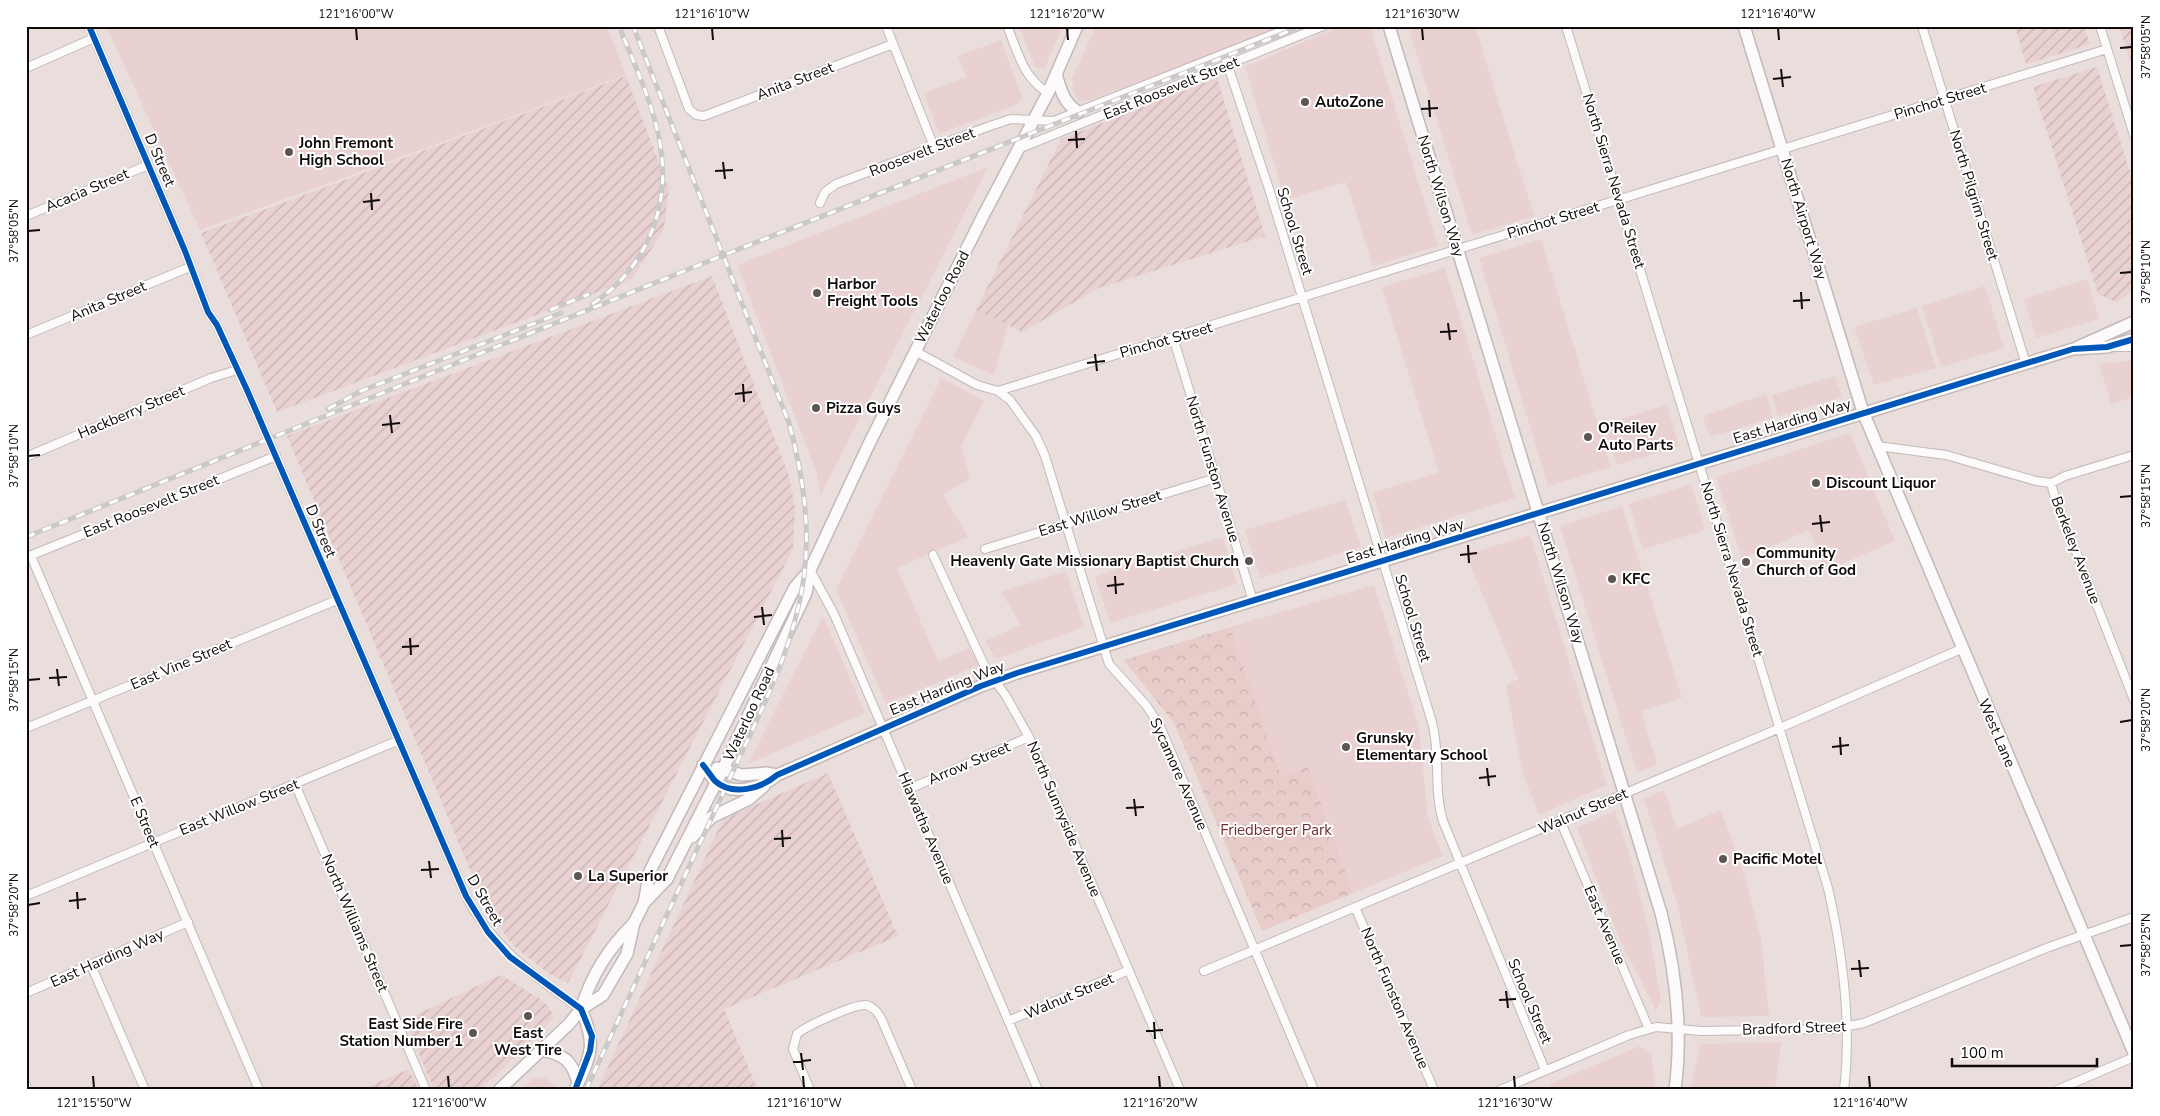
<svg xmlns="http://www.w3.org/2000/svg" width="2160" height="1116" font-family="'Nunito Sans',sans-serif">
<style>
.built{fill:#e8d1d0}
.industrial{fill:url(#industrial-furrows)}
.forest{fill:url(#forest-crowns)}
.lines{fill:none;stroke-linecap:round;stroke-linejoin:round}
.street-casing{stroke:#c2b9b8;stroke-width:10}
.secondary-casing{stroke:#c2b9b8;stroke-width:14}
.street{stroke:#fcfafa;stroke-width:8}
.secondary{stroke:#fcfafa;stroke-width:11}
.rail-casing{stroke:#cbc8c8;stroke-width:5}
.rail{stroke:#fff;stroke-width:3;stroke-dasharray:9;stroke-linecap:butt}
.cycleway-casing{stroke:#fff;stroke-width:9}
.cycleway{stroke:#0057b8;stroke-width:6}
.ticks{fill:none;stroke:#110a0a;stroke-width:2}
.poi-dot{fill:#5d5454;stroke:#fff;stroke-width:2}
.labels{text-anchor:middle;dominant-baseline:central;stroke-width:4;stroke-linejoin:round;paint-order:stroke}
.street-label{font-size:15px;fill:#110a0a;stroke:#fff}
.poi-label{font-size:15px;font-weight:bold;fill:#110a0a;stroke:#fff;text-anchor:start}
.park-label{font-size:15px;fill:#712d2e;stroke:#fff}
.neatline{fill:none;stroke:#110a0a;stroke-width:2}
.ticks-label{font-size:12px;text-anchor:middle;fill:#110a0a}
</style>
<defs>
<pattern id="industrial-furrows" width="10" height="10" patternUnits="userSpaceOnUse" patternTransform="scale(1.25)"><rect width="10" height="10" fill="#e8d1d0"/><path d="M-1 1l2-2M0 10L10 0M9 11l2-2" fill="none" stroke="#c6b2b1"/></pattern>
<pattern id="forest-crowns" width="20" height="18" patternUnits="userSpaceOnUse" patternTransform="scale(1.25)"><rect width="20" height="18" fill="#e8ccca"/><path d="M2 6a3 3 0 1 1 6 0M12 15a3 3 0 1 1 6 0" fill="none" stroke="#c6aeac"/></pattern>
</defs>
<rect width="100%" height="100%" fill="#eadedd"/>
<path class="built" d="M106 26H607L626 75 200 230Z
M1019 26H1063L1044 69 1035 67Z
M1096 26H1287L1090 100 1078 101 1073 90 1072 78Z
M1341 26H1370L1438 246 1373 266 1346 182 1285 200 1245 67Z
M1408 26H1475L1534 216 1472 235Z
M1001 40 1022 97 1018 104 939 134 924 93 966 77 958 56Z
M988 167 820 496 817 474 737 265Z
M1541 239 1611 467 1548 486 1479 258Z
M1445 268 1515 498 1386 538 1373 493 1439 472 1382 287Z
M2087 279 2099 319 2036 338 2024 299Z
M1985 286 2004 348 1941 367 1922 306Z
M1917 308 1936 368 1874 385 1854 327Z
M976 310 1008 325 994 375 953 357Z
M2134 360V397L2111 404 2099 364Z
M1835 376 1842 397 1778 416 1772 395Z
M941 378 984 401 961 446 970 479 943 494 968 537 897 568 938 661 969 648 979 665 886 704 836 589Z
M1766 394 1773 418 1710 437 1703 416Z
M1667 405 1679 446 1617 465 1604 424Z
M1850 433 1895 541 1825 571 1809 530 1742 559 1716 477Z
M1691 484 1705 530 1643 549 1629 504Z
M1345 500 1361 547 1260 578 1245 530Z
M1622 506 1682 698 1641 711 1657 764 1637 773 1560 526Z
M1530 535 1607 785 1539 815 1523 775 1506 685 1518 679 1466 555Z
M1223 537 1237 584 1110 623 1095 576Z
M1066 571 1084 627 996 659 985 641 1021 625 1001 592Z
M1374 585 1419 727 1428 818 1443 856 1353 893 1308 767 1281 777 1230 627Z
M823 616 865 713 748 764 789 682Z
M1664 790 1677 829 1721 810 1745 878 1761 939 1769 1016 1701 1017 1677 903 1644 799Z
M1615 811 1629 853 1649 932 1661 1000 1656 1010 1620 941 1577 828Z
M1781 1042 1775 1090H1691L1700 1044Z
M1640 1046 1651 1055 1656 1090H1551L1550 1084Z
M546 1077 556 1087 555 1090H521L532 1079Z"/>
<path class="industrial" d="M2015 26H2084L2090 44 2026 64Z
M2119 26H2134V72Z
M2097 67 2134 185V291L2116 302 2098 294 2033 87Z
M626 76 669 189 664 229 632 279 277 412 201 233Z
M1217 78 1265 236 1099 288 1022 332 976 310 1061 139Z
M712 276 789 476 795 508 793 549 568 983 548 973 514 946 488 912 287 436Z
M828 773 898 936 724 1009 758 1090H597L723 819Z
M501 975 540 999 548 1006 554 1016 544 1029 480 1090H434L405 1020Z
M409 1069 419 1090H360Z"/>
<path class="forest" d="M1230 627 1281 776 1308 767 1353 893 1262 931 1174 723 1124 660Z"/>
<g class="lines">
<defs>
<path id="street" d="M89 26 185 251 208 312 217 325 247 390 466 896C492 947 535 977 581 1009
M658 26 689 109 696 115 704 116 893 44
M886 26 934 147
M1007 26C1019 54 1022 76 1048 93
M1566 26 1828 888C1843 954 1852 1022 1844 1090
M1922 26 2026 364
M2100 26 2134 135
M1224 54 1269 189 1432 722C1441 755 1433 788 1443 821L1545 1070
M26 68 94 38
M1018 149 1323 26
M820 203 825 192 836 184 987 127 1011 119 1054 121 1294 26
M26 216 148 165
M26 335 190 267
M1173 337 1253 601
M2116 347H2134
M915 351 977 385 998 391 1010 400 1036 436 1045 456 1109 664 1146 705 1160 726 1314 1090
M998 391 2107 49
M1877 446 1946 455 2036 481 2051 483
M26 457 211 378 237 370
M2051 483 2055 498 2134 700
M2051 483 2065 476 2134 455
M985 549 1216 478
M933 555 985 667 1006 696 1029 737 1180 1090
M31 556 259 1090
M27 557 276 456
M810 570 834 614 1038 1090
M26 728 337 600
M295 784 426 1090
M909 789 1029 737
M1560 820 1649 1029
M26 896 397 741
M1355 907 1434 1090
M91 965 145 1090
M1204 971 1780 728 1961 649
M26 993 188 922
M1008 1021 1129 970
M26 1085 28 1090
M810 1090 793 1049 797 1034C806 1026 854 1004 866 1005 874 1007 877 1012 881 1018L912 1090
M1500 1090 1629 1035 1656 1027 1701 1031 1833 1029 1864 1023 2049 947 2134 917
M2057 1090 2134 1057"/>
<path id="secondary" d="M1389 26 1661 913C1676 971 1683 1029 1675 1090
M1744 26 1863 412 2134 1053
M1056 74C1061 90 1063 102 1078 112
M2078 347 2134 322
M703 765C707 770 711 776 715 781 733 797 762 788 777 775L981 686 1017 673 2073 349 2107 347 2134 339
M717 768 742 775 766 773 777 775
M692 837 712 817 749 799 764 786
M644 903 667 879 723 769 806 593 810 570 869 444 983 216 1048 93 1077 26
M581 1009C592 974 608 949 634 923
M542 1050C564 1055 572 1060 578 1083
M499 1090 569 1024 581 1009 603 995 627 954 634 923 644 903 650 871 795 587 809 571
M575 1090C591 1054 597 1046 581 1009"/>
</defs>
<use href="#street" class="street-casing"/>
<use href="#secondary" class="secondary-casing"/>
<use href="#street" class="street"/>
<use href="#secondary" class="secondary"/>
<defs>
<path id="rail" d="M592 304C617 288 634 268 647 242 684 165 648 98 619 26
M550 310 589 294
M328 409 361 391 561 313
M26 537 709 261 1302 26
M586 1090C632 990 678 891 724 791 755 722 794 652 804 576 811 524 802 472 789 423L633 26"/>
</defs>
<use href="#rail" class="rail-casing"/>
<use href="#rail" class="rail"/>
<defs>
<path id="cycleway" d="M89 26 185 251 208 312 217 325 247 390 466 896 488 932 510 957 581 1009 592 1036 590 1051 575 1090
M703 765C707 770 711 776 715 781 733 797 762 788 777 775L981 686 1017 673 2073 349 2107 347 2134 339"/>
</defs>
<use href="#cycleway" class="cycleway-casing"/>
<use href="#cycleway" class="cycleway"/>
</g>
<path class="ticks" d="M356 28 357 40M712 28 713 40M1067 28 1068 40M1422 28 1423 40M1778 28 1779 40M2120 48 2132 47M1781 69 1783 87M1773 79 1791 77M1429 100 1430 117M1421 109 1438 108M1076 131 1077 148M1068 140 1085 139M723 162 725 179M715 171 733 170M371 193 372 210M363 202 380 200M28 231 40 230M2120 273 2132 272M1801 292 1802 309M1793 301 1810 300M1448 323 1450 340M1440 332 1457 331M1095 354 1097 371M1087 363 1105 361M743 384 744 402M735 394 752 392M390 415 392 433M382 425 400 423M28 456 40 455M2120 497 2132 496M1820 515 1822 532M1812 524 1830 522M1468 545 1469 563M1460 555 1477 553M1115 576 1116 594M1107 586 1124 584M762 607 764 625M754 617 772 615M410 638 411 655M402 647 419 646M57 669 59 686M49 678 67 677M28 680 40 679M2120 722 2132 720M1840 737 1841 755M1832 747 1849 745M1487 768 1489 786M1479 778 1496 776M1134 799 1136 816M1126 808 1144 807M782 830 783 847M774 839 791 838M429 861 431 878M421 870 439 869M77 892 78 909M69 901 86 899M28 905 40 903M2120 946 2132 945M1859 960 1861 977M1851 969 1869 968M1506 991 1508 1008M1499 1000 1516 999M1154 1022 1155 1039M1146 1031 1163 1030M801 1053 803 1070M793 1062 811 1060M93 1076 94 1088M448 1076 449 1088M803 1076 804 1088M1159 1076 1160 1088M1514 1076 1515 1088M1869 1076 1870 1088"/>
<g class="poi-dot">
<circle cx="1305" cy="102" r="5"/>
<circle cx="289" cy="152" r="5"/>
<circle cx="817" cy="293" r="5"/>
<circle cx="816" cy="408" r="5"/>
<circle cx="1588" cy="437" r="5"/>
<circle cx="1816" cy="483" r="5"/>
<circle cx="1249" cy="561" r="5"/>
<circle cx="1746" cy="562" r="5"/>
<circle cx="1612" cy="579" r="5"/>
<circle cx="1346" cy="747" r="5"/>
<circle cx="1723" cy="859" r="5"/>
<circle cx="578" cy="876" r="5"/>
<circle cx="528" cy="1016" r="5"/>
<circle cx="473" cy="1033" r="5"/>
</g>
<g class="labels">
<g class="street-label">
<text transform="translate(795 81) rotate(-21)">Anita Street</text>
<text transform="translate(1171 88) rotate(-22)">East Roosevelt Street</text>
<text transform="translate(1940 101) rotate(-17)">Pinchot Street</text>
<text transform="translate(922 152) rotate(-21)">Roosevelt Street</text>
<text transform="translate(160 160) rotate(67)">D Street</text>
<text transform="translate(1614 181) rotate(73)">North Sierra Nevada Street</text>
<text transform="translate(87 190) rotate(-23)">Acacia Street</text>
<text transform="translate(1974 195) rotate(73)">North Pilgrim Street</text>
<text transform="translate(1441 196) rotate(73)">North Wilson Way</text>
<text transform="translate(1804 219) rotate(73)">North Airport Way</text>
<text transform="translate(1553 220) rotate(-17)">Pinchot Street</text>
<text transform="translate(1295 231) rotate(73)">School Street</text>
<text transform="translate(942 297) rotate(-63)">Waterloo Road</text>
<text transform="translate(108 301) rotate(-23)">Anita Street</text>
<text transform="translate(1166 340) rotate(-16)">Pinchot Street</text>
<text transform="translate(131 412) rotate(-23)">Hackberry Street</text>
<text transform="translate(1792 421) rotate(-17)">East Harding Way</text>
<text transform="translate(1213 469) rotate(73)">North Funston Avenue</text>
<text transform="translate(151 506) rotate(-22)">East Roosevelt Street</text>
<text transform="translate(1100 513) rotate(-17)">East Willow Street</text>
<text transform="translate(321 531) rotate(67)">D Street</text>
<text transform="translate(1405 541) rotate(-17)">East Harding Way</text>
<text transform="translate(2076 550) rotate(69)">Berkeley Avenue</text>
<text transform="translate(1732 569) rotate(73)">North Sierra Nevada Street</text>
<text transform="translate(1561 583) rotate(73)">North Wilson Way</text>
<text transform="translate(1413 618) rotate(73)">School Street</text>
<text transform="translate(181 664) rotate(-23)">East Vine Street</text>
<text transform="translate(947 688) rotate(-22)">East Harding Way</text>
<text transform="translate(749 714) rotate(-65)">Waterloo Road</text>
<text transform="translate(1997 733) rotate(67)">West Lane</text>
<text transform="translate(969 763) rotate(-23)">Arrow Street</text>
<text transform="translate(1179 774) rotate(66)">Sycamore Avenue</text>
<text transform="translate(239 807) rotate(-22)">East Willow Street</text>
<text transform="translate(1583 811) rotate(-23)">Walnut Street</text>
<text transform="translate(1064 819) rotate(67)">North Sunnyside Avenue</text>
<text transform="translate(145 822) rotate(67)">E Street</text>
<text transform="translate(926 828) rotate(67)">Hiawatha Avenue</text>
<text transform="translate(485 900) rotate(60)">D Street</text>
<text transform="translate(355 923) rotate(67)">North Williams Street</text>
<text transform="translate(1605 925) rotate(67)">East Avenue</text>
<text transform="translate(107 958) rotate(-24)">East Harding Way</text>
<text transform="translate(1069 996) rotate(-23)">Walnut Street</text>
<text transform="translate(1395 998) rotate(67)">North Funston Avenue</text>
<text transform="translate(1530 1001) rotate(67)">School Street</text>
<text transform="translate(1794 1028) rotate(-2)">Bradford Street</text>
</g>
<g class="poi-label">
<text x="1315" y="102">AutoZone</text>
<text x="299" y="143">John Fremont<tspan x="299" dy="17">High School</tspan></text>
<text x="827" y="284">Harbor<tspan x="827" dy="17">Freight Tools</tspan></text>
<text x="826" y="408">Pizza Guys</text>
<text x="1598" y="428">O'Reiley<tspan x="1598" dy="17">Auto Parts</tspan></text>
<text x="1826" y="483">Discount Liquor</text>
<text x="1756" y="553">Community<tspan x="1756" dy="17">Church of God</tspan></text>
<text x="1239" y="561" text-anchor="end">Heavenly Gate Missionary Baptist Church</text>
<text x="1622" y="579">KFC</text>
<text x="1356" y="738">Grunsky<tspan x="1356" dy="17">Elementary School</tspan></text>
<text x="1733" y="859">Pacific Motel</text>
<text x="588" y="876">La Superior</text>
<text x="463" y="1024" text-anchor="end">East Side Fire<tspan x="463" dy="17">Station Number 1</tspan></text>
<text x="528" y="1033" text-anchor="middle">East<tspan x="528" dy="17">West Tire</tspan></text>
</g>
<g class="park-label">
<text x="1276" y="830">Friedberger Park</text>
</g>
</g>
<rect width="2160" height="1116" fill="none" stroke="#ffffff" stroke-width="55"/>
<path d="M1952 1058v8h145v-8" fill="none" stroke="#110a0a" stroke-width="2.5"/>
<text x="1960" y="1058" font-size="15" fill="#110a0a" stroke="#ffffff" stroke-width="4" paint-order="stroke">100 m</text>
<rect x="28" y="28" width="2104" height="1060" class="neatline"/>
<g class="ticks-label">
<text x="356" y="18">121°16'00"W</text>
<text x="712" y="18">121°16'10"W</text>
<text x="1067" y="18">121°16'20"W</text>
<text x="1422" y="18">121°16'30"W</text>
<text x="1778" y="18">121°16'40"W</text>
<text transform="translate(2146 47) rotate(-90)" y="4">37°58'05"N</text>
<text transform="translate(14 231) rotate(-90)" y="4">37°58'05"N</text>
<text transform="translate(2146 272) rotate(-90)" y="4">37°58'10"N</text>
<text transform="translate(14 456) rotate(-90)" y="4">37°58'10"N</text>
<text transform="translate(2146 496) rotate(-90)" y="4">37°58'15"N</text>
<text transform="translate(14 680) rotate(-90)" y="4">37°58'15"N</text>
<text transform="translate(2146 720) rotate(-90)" y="4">37°58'20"N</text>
<text transform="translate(14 905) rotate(-90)" y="4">37°58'20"N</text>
<text transform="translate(2146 945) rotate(-90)" y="4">37°58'25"N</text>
<text x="94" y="1107">121°15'50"W</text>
<text x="449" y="1107">121°16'00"W</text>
<text x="804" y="1107">121°16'10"W</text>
<text x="1160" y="1107">121°16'20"W</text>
<text x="1515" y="1107">121°16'30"W</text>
<text x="1870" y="1107">121°16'40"W</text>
</g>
</svg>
